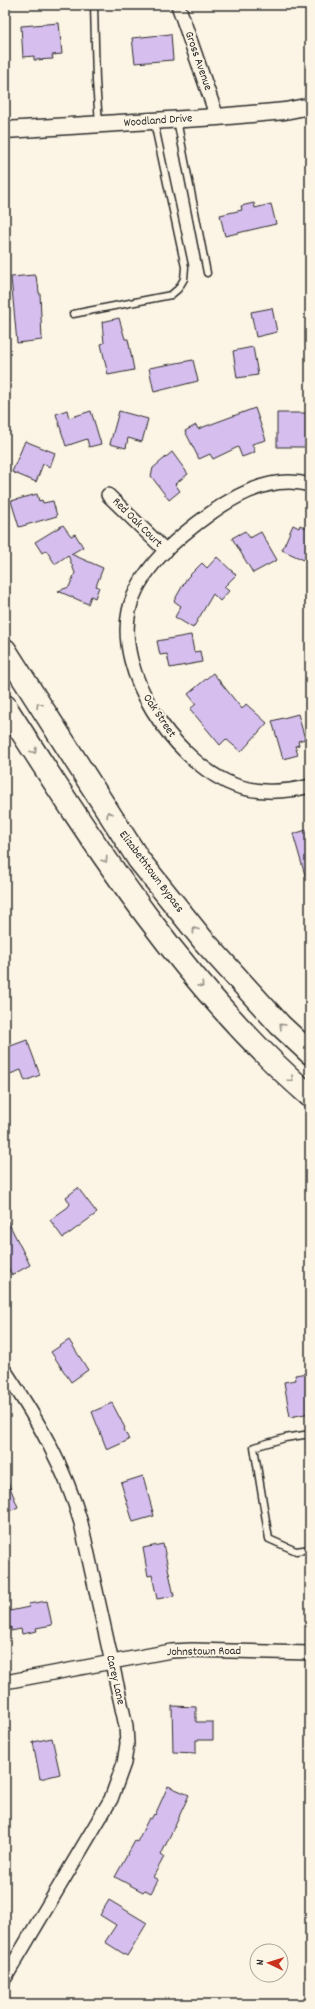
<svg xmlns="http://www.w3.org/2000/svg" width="315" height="2009" font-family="Dekko,sans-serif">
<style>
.building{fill:#d6bfef;stroke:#2b2b2b}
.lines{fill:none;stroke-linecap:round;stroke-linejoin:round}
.service-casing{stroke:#2b2b2b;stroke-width:9}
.minor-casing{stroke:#2b2b2b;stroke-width:16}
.tertiary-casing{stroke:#2b2b2b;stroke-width:19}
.trunk-casing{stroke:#2b2b2b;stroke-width:25}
.service{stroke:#fcf5e5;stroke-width:6}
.minor{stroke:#fcf5e5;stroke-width:13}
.tertiary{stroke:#fcf5e5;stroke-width:16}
.trunk{stroke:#fcf5e5;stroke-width:22}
.oneway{stroke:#949088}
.labels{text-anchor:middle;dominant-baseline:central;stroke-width:4;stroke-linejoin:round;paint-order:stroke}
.street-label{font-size:12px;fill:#2b2b2b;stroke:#fcf5e5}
</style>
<rect width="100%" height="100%" fill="#fcf5e5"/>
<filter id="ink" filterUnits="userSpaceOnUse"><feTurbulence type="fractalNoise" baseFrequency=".025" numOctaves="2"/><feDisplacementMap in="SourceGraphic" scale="8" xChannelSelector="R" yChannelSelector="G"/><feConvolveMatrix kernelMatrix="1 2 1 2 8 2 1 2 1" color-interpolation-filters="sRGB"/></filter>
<g filter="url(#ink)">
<path class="building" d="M59 23 62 54 52 55 53 59 34 60V56L23 57 21 26Z
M171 34 173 60 135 63 132 38Z
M254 203 255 208 271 204 276 224 225 236 220 215 242 210 241 206Z
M34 275 36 276 37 283H38L39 293H40L42 340 17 343 11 277Z
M272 308 277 332 256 337 251 312Z
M119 318 125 339H128L134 370 108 375 101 344 104 343 102 322Z
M253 347 258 375 237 378 233 351Z
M193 360 198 381 154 392 149 368Z
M255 408 266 440 252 444 255 452 242 457 238 447 213 459 210 454 199 459 185 431 196 425 198 429Z
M67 410 69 418 91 411 101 444 89 447 87 439 66 446 56 414Z
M119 411 148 419 142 442 128 438 126 448 110 444Z
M277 413H306V447H277Z
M25 441 55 453 50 467 43 464 36 482 12 472Z
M172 452 188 474 175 484 180 491 169 500 151 476 153 468Z
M37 494 39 501 42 500 43 503 53 501 57 516 19 527 11 501Z
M63 525 71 536 75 534 83 547 71 554 103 568 96 586 99 587 95 598 91 596 88 604 58 591 69 587 75 573 68 555 55 564 46 550 42 553 35 542Z
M293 525 299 528 300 525 310 530V552L306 561 282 550Z
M245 531 250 538 261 532 277 560 253 573 232 538Z
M217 557 236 575 224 587 229 591 220 601 213 594 193 628 175 617 181 606 174 601 187 578 202 563 207 568Z
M191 635 194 652 200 651 202 662 170 668 167 654 160 655 157 641Z
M213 673 242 709 246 704 267 723 241 752 226 739 220 745 190 709 196 704 188 694Z
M298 714 305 739 298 741 299 745 295 746 298 755 283 759 272 721Z
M310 829V882H307L293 834Z
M27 1040 40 1075 25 1081 21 1070 10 1074 9 1070 5 1072V1048Z
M78 1188 97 1213 63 1238 50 1220 68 1207 70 1204 66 1197Z
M5 1216 30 1265 12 1275 5 1262Z
M69 1340 88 1370 71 1382 51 1352Z
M307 1373 308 1378H310V1413L290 1417 284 1382 296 1380 295 1375Z
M112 1403 125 1428 124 1429 129 1440 107 1450 92 1412Z
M5 1475 18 1507 5 1513Z
M143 1476 154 1516 133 1522 121 1483Z
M163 1544 174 1596 157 1599 152 1575 148 1576 143 1548Z
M47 1601 52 1625 36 1628 37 1631 22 1634 21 1629 11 1631V1627L5 1628V1612L29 1607 28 1604Z
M172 1706 196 1707V1722H213V1740H196V1753L173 1752Z
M52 1738 60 1774 40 1779 33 1742Z
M168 1786 189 1795 161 1855 164 1857 153 1877 158 1880 151 1893 145 1890 143 1892 115 1877 135 1841 137 1842 149 1818 151 1819 154 1814 155 1815Z
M109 1900 147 1923 127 1956 105 1942 116 1925 100 1915Z"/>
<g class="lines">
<defs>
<path id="service" d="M94 5 96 81 99 124
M177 120 207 273
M73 314 171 295 178 289 184 279 185 267 154 122
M310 1434 285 1438 254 1447 269 1539 296 1551 310 1549"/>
<path id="minor" d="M178 5 217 117
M310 485C275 475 240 492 211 513 179 536 138 569 129 611 116 673 172 756 227 782 252 794 284 793 310 786
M108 495 166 551
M5 1371C37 1419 65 1467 81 1523L126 1726 127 1744 124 1763 111 1799 5 1978
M5 1682 171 1651 192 1650 310 1653"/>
<path id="tertiary" d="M5 130 217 117 285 111 310 106"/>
<path id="trunk" d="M5 650 139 860 203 940 280 1025 310 1053
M5 706C95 846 184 986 310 1096"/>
</defs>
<use href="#service" class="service-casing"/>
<use href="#minor" class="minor-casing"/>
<use href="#tertiary" class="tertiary-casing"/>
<use href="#trunk" class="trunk-casing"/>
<use href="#service" class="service"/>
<use href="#minor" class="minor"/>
<use href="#tertiary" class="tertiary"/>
<use href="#trunk" class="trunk"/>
</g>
<defs><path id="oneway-chevron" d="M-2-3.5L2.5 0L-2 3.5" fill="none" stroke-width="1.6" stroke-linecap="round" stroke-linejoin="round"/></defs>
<g class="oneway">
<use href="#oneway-chevron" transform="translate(39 705) rotate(-122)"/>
<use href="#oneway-chevron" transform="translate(34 751) rotate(57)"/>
<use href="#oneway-chevron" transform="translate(109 814) rotate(-123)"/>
<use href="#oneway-chevron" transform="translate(105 860) rotate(56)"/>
<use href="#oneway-chevron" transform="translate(195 930) rotate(-126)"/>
<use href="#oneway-chevron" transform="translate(201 985) rotate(49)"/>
<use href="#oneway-chevron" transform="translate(282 1026) rotate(-135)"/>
<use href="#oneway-chevron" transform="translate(291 1079) rotate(43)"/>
</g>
</g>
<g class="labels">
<g class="street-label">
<text transform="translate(198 61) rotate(71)">Gross Avenue</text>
<text transform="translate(158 121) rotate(-4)">Woodland Drive</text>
<text transform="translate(137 523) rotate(45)">Red Oak Court</text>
<text transform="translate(159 716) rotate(56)">Oak Street</text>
<text transform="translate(151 872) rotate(53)">Elizabethtown Bypass</text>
<text transform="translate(204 1652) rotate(-1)">Johnstown Road</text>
<text transform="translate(115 1680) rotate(77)">Carey Lane</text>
</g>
</g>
<rect width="315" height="2009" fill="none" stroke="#fcf5e5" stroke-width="20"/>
<rect x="10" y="10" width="295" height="1989" fill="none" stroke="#2b2b2b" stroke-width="1.5" filter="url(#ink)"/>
<g transform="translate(269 1963) rotate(274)"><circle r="19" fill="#fcf5e5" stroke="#a8a49b"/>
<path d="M0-3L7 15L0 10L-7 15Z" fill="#c8321e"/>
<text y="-6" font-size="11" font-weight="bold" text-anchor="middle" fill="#2b2b2b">N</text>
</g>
</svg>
